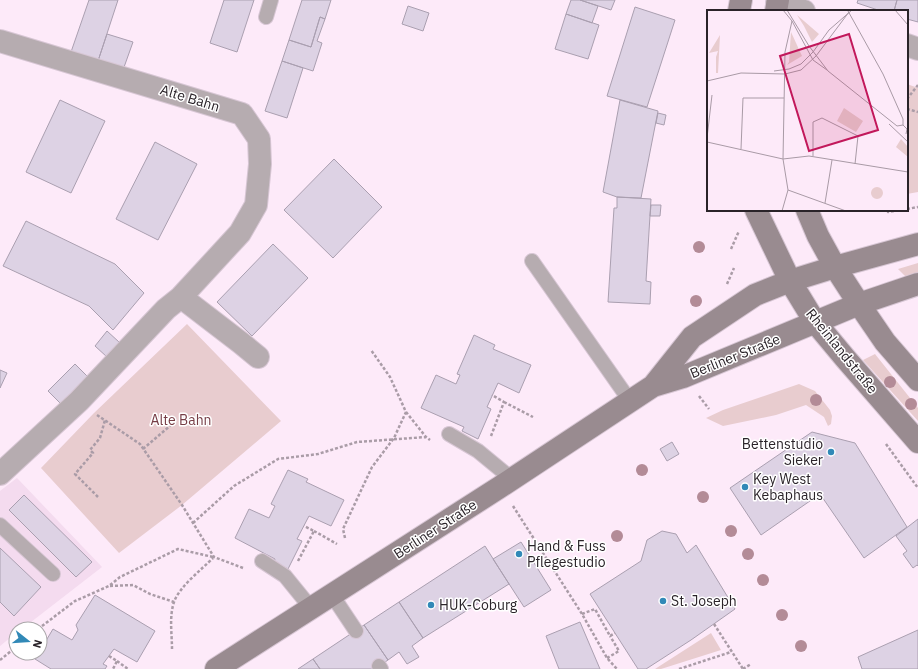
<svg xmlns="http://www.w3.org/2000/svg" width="918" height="669" font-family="'IBM Plex Sans',sans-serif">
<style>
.built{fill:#f4dbef}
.green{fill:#e8cccf}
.building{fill:#ddd2e4;stroke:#aa9fb0}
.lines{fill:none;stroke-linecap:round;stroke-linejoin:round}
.service-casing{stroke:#d7c6d4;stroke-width:16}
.minor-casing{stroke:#d7c6d4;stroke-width:24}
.secondary-casing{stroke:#d7c6d4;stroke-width:24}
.path{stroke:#aa9ca7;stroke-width:2.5;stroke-dasharray:3 2;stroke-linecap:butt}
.service{stroke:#b6acb0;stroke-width:14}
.minor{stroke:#b6acb0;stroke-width:22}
.secondary{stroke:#998b90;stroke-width:22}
.tree{fill:#b38b97}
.poi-dot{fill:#3189b7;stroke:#fff;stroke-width:1.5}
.labels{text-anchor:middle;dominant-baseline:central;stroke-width:3;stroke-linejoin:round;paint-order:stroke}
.street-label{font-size:14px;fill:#2a2329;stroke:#fff}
.park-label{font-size:14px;fill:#763d46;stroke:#fff}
.poi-label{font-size:14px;fill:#2a2329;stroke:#fff;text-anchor:start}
.inset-road{fill:none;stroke:#a99aa6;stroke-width:1}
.view{fill:#c2185b;fill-opacity:0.15;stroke:#c2185b;stroke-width:2}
.inset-edge{fill:none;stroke:#2a2329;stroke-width:2}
</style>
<rect width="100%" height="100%" fill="#fdeaf9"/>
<path class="built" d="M17 478 102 567 22 629H16V633L0 646V491Z"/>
<path class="green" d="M907 84 918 88V192L907 194Z
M918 263V274L906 277 898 269Z
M187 324 281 421 182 505 119 553 41 468 94 413Z
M875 354 918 408V421L863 360Z
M799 384 815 391 830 410 832 416 831 424 828 426 824 417 806 405 776 415 723 426 706 418 723 410Z
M711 633 721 650 661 669H655Z"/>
<path class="building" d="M89 0H118L98 61 71 52Z
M224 0H254L237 52 210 43Z
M302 0H331L325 19 320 17 311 47 289 40Z
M571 0H580L598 6 592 23 566 14Z
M580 0H615L611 10Z
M858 0H897L894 11H881L857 3Z
M897 0H918V22L907 19V11H894Z
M408 6 429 13 423 31 402 24Z
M635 7 675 20 647 107 607 96Z
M566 14 599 25 588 59 555 49Z
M320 17 325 19 317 41 322 43 313 71 282 61 289 40 311 47Z
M107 34 133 42 123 70 98 61Z
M282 61 303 68 287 118 265 111Z
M60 100 105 121 71 193 26 172Z
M620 100 658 111 641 198 617 197 603 192Z
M658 113 666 115 664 125 656 123Z
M155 142 197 164 158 240 116 219Z
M334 159 382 207 333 258 284 210Z
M617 197 651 199 646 281 651 282 650 304 608 302 614 208H617Z
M651 205H661L660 216H650Z
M26 221 115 264 144 293 113 330 89 306 3 266Z
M273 244 308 278 252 336 217 302Z
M107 331 119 342 107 357 95 346Z
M474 335 495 345 493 349 531 365 519 393 498 383 487 407 491 409 478 439 462 431 464 427 421 408 436 375 456 384 460 375 457 374Z
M75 364 90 379 63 406 48 391Z
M0 370 7 373 0 388Z
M812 432 855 443 907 527 864 558 820 494 761 535 730 488Z
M672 442 679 454 667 461 660 449Z
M288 470 308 479 306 482 344 500 331 526 309 516 297 539 302 541 288 569 274 562 275 559 235 538 249 509 269 518 275 506 271 504Z
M24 495 92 562 76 577 9 510Z
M918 519V566L917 565 913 568 903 554 907 551 896 536Z
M662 531 676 534 687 553 696 545 735 609 691 640 646 669H638L590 594 641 561 647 540Z
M521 542 551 590 524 607 493 559Z
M485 546 509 584 423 638 399 602Z
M0 548 41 587 14 616 0 602Z
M95 595 155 631 137 662 114 649 103 664 107 666 105 669H51L35 659 53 629 72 640 78 630 76 625Z
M399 602 423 638 412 646 419 657 407 664 399 652 388 660 364 625Z
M580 622 600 669H559L546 636Z
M364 625 388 660 375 669H320L313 659Z
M918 630V669H862L858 657Z
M313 659 320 669H298Z"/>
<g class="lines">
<defs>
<path id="service" d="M266 17 271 0
M532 261 630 401
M449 434 478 451 512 479
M0 525 53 574
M262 561 285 576 311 608
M332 595 356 631
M379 666 381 669"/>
<path id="minor" d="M777 3 804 11
M0 41 242 114 259 139 260 164 256 205 240 233 181 297 166 309 79 401 0 474
M907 45 918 49
M181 297 241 343 258 357"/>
<path id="secondary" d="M739 11 741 0
M776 11 778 0
M756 210 790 281 815 322 845 358 918 442
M807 210 818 236 835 267 859 304 885 342 918 380
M653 386 692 337 755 295 790 281 835 267 918 244
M216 669 500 487 653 386 683 377 859 304 918 284"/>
</defs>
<use href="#service" class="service-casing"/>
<use href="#minor" class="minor-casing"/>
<use href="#secondary" class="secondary-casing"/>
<path class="path" d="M907 99 918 85
M907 109 918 112
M907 209 918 207
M888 210V212L899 210
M731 249 739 231
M727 284 734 268
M699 396 709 409
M504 402 533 417
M406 412 426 437 430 440
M97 415 140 444 182 505 214 557 243 568
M491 436 504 402 492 395
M886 444 918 488
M143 449 171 425
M98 497 75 474 93 453 90 450 100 438 105 420
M513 506 582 614 607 658 617 669
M193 523 234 486 278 459 318 454 357 442 426 437
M314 531 337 544
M345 538 343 529 372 467 394 438 406 412 390 377 371 350
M298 561 314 531 304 526
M110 586 133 585 150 594 174 602
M582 614 595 609 610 636 615 633
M714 624 743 669
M38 629 75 601 109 586 120 577 178 549 213 557
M172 649C172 634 169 617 174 602 179 587 202 569 213 558
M109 656 117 661 113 669
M607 658 619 651 610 636
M0 660 16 647
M117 661 128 669
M679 669 731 652
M743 669 751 664"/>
<use href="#service" class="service"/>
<use href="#minor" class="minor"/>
<use href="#secondary" class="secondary"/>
</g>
<g class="tree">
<circle cx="699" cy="247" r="6"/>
<circle cx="696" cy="301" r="6"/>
<circle cx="890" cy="382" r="6"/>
<circle cx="816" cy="400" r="6"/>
<circle cx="911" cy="404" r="6"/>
<circle cx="642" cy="470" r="6"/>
<circle cx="703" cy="497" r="6"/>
<circle cx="731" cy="531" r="6"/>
<circle cx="617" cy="536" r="6"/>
<circle cx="748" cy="554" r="6"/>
<circle cx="763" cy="580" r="6"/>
<circle cx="782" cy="615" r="6"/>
<circle cx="801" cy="646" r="6"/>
</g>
<g class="poi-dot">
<circle cx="831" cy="452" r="4"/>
<circle cx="745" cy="487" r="4"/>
<circle cx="519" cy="554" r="4"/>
<circle cx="663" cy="601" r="4"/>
<circle cx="431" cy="605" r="4"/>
</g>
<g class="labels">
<g class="street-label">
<text transform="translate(190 98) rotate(17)">Alte Bahn</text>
<text transform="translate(842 351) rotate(51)">Rheinlandstraße</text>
<text transform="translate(735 356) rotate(-22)">Berliner Straße</text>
<text transform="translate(435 529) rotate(-33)">Berliner Straße</text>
</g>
<g class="park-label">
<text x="181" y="420">Alte Bahn</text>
</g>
<g class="poi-label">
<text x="823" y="444" text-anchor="end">Bettenstudio<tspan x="823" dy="16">Sieker</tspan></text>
<text x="753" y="479">Key West<tspan x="753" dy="16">Kebaphaus</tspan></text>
<text x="527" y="546">Hand &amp; Fuss<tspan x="527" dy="16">Pflegestudio</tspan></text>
<text x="671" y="601">St. Joseph</text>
<text x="439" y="605">HUK-Coburg</text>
</g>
</g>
<g transform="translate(707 10)">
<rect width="201" height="201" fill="#fdeaf9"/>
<path d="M90 5 112 24 105 32 97 16ZM84 22 95 46 80 55 82 52ZM13 25 11 63H9V47L11 41 2 43ZM137 98 156 111 149 122 130 111ZM194 129 201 137V147L189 137ZM164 183a6 6 0 1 1 12 0a6 6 0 1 1-12 0Z" fill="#e8cccf"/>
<path class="inset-road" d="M76 0 85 11 106 50 120 60M80 0 102 36 121 61 190 116M188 0 201 15M141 1 176 64 196 109V115M67 61 82 59 94 54 106 42 122 20 145 0M0 71 34 63 78 64 94 60 109 46 142 2M182 114 201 132M190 116 196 115 200 119 199 124M0 128 5 85M0 132 76 149 102 146 201 162M34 139 36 88H77M106 146V112L115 108 151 126 148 154M81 180 139 201M118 193 125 150M75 201 81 180 76 149 78 42 85 11"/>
<path class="view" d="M142 24 171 120 102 141 73 46Z"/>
<rect width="201" height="201" class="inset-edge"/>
</g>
<g transform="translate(28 641) rotate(107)"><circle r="19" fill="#ffffff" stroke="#aaa7a9"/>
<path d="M0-3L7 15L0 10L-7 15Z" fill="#3189b7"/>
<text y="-6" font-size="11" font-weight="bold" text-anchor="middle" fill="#2a2329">N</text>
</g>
</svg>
